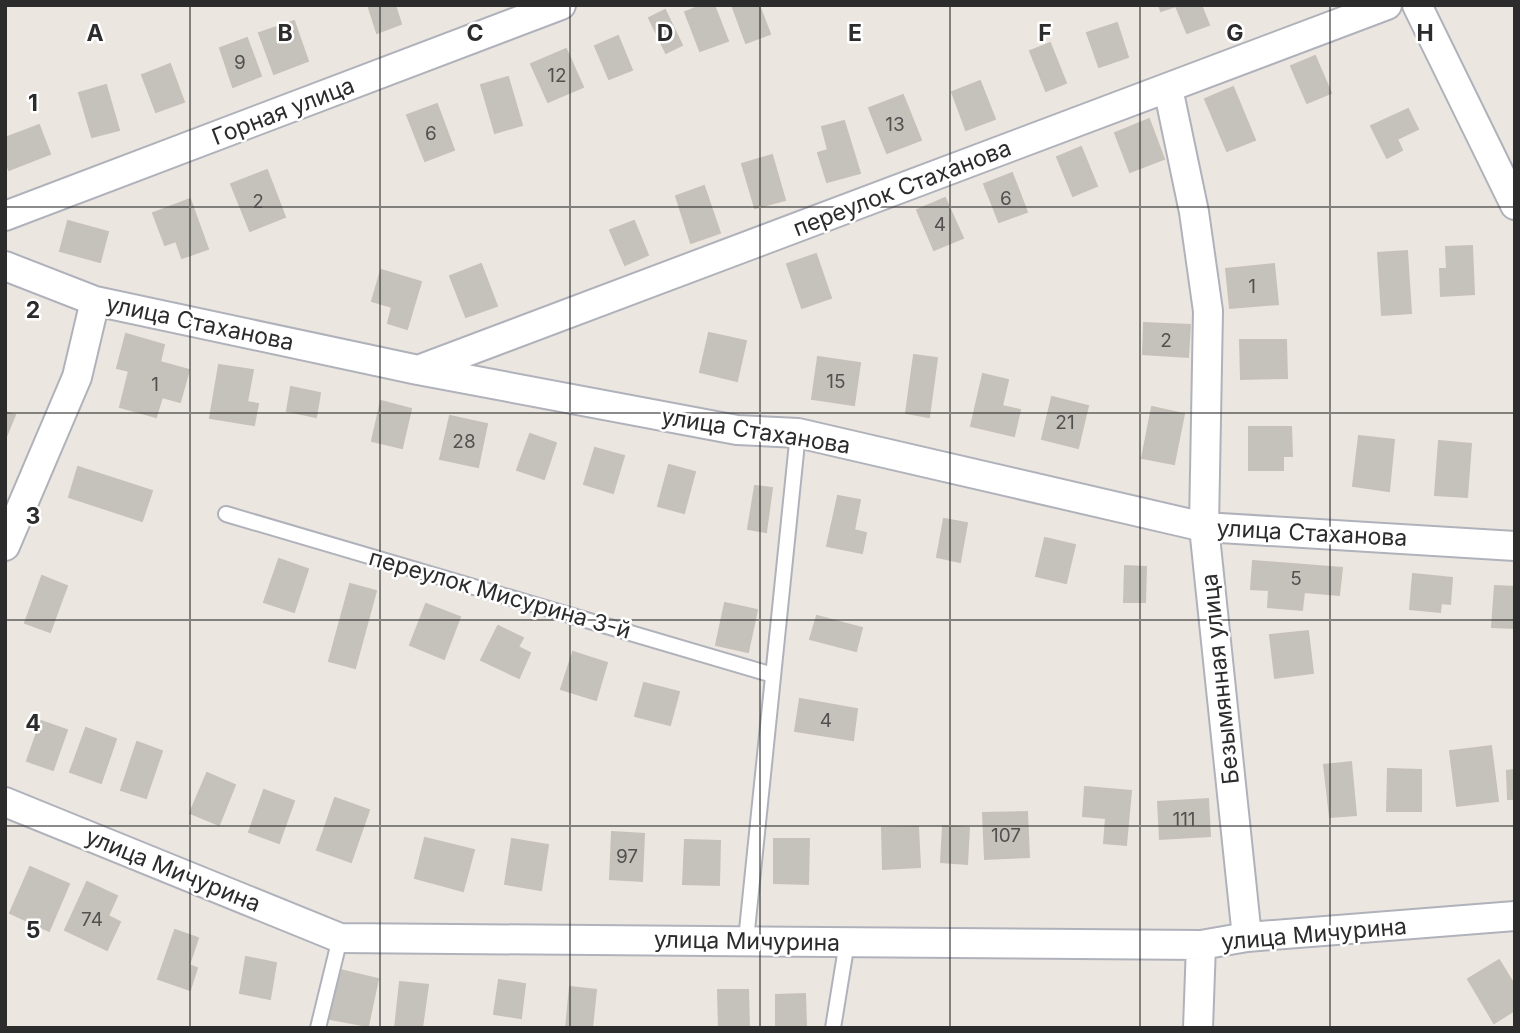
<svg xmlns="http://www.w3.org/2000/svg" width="1520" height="1033" font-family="Inter,sans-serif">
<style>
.building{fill:#c5c1bb;stroke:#c7c2b9;stroke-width:2}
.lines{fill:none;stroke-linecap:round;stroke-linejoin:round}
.lane-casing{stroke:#b0b2bb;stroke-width:18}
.street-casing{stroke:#b0b2bb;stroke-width:32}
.lane{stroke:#fff;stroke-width:14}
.street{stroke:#fff;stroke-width:28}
.grid{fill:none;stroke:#2c2c2c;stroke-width:2;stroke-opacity:0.55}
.labels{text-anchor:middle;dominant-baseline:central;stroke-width:5;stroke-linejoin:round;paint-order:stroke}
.number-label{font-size:19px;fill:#525150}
.street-label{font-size:23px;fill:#2c2c2c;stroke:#fff}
.grid-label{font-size:23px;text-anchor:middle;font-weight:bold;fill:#2c2c2c;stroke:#fff;stroke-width:5;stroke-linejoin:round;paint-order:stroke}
</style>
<rect width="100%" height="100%" fill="#ece6e0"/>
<path class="building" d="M368 5H395L401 24 377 33Z
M703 5H714L728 41 700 51 685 12Z
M732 5H759L770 34 746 43Z
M1159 5H1201L1209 25 1187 33 1176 6 1161 11Z
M665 10 682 45 666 53 649 18Z
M294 21 308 61 274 74 259 33Z
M1117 23 1128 57 1099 67 1087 33Z
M618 36 632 70 609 79 595 46Z
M247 38 261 76 233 87 220 48Z
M1050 43 1066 83 1046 91 1030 51Z
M566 49 583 87 548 102 531 64Z
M1315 56 1331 93 1307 103 1291 66Z
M170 64 184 102 156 112 142 75Z
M508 77 522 125 495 133 481 85Z
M980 81 995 119 966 130 952 92Z
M106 85 119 130 92 137 79 93Z
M1233 87 1255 140 1227 151 1205 99Z
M903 95 921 140 887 153 869 108Z
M437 104 454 150 425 161 407 115Z
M1408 109 1418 129 1397 139 1402 150 1387 158 1371 126Z
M1149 119 1164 159 1130 172 1115 133Z
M844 121 860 173 827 182 818 153 828 150 822 127Z
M39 125 50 154 9 170 5 160V138Z
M1081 147 1097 186 1073 196 1057 157Z
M772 155 785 200 755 208 742 164Z
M267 170 285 217 250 231 231 184Z
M1012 173 1027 212 999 222 984 184Z
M704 186 720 233 691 243 676 196Z
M945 198 963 238 934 250 917 210Z
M190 199 208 249 182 258 176 241 165 245 153 213Z
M68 221 108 232 100 262 60 251Z
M634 221 648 255 625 265 610 230Z
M1472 246 1474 294 1441 296 1440 269H1447L1446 247Z
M1407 251 1411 313 1382 315 1378 253Z
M816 254 831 298 802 308 787 264Z
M481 264 497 306 466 317 450 276Z
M1274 264 1278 304 1230 308 1226 269Z
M381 270 421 282 407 329 388 323 392 307 372 301Z
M1144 323 1190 325 1188 357 1143 354Z
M709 333 746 341 737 381 700 372Z
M126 334 164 345 160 362 189 370 180 402 162 397 156 417 120 407 129 371 117 368Z
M1240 340H1286L1287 378 1241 379Z
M914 355 937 358 929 417 906 413Z
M818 357 860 363 854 405 812 399Z
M219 365 253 370 247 402 258 404 254 425 210 418Z
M983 374 1008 380 1002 406 1020 410 1014 436 971 426Z
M291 387 320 393 316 417 287 411Z
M1052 397 1088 406 1078 448 1042 439Z
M381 401 411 409 402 448 372 441Z
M1152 407 1184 414 1174 464 1142 458Z
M5 412 15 415 5 439Z
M450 416 487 424 478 467 440 459Z
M1249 427H1291L1292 456H1283V470H1249Z
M530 434 556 443 544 479 517 470Z
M1359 436 1394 440 1389 491 1353 486Z
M1439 441 1471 444 1467 497 1435 495Z
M595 448 624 456 613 493 584 484Z
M669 465 695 472 684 513 658 506Z
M78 467 152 491 142 521 69 497Z
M755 486 772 488 766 532 748 529Z
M838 496 860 500 854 530 866 533 862 553 827 546Z
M944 519 967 523 960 562 937 557Z
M1045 538 1075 545 1066 583 1036 576Z
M279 559 308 569 294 612 264 602Z
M1253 561 1342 568 1339 595 1304 592 1302 610 1268 607 1269 590 1251 589Z
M1125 566 1146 567 1145 602H1124Z
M1413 574 1452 578 1450 604 1441 603 1440 612 1410 609Z
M42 576 67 586 50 632 25 623Z
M350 584 376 591 355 668 329 661Z
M1495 586 1515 587V628L1492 627Z
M725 603 757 610 748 652 716 645Z
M426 604 460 617 444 659 410 645Z
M817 616 862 628 856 651 810 639Z
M498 626 523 638 518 647 530 653 519 678 481 660Z
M1308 631 1313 673 1275 678 1270 635Z
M573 652 607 663 596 700 561 689Z
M644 683 679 692 670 725 635 716Z
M800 699 857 709 853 740 795 731Z
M41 721 67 730 53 770 27 761Z
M86 728 116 739 101 783 70 772Z
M137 742 162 751 146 798 121 790Z
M1491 746 1498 801 1457 806 1450 751Z
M1351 762 1356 815 1330 817 1324 765Z
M1388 769 1421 770V811H1387Z
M1515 770V799H1508L1507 771Z
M207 773 235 785 219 825 190 813Z
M1085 787 1131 791 1126 845 1104 843 1106 818 1083 816Z
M264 790 294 801 279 843 249 832Z
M335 798 369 810 351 862 317 850Z
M1208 799 1210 836 1160 839 1158 802Z
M1027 812 1029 857 985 859 983 813Z
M943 826 969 828 967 864 941 862Z
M918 827 920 867 883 869 882 828Z
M612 832 644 834 642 881 610 879Z
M425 838 474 850 463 891 415 878Z
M512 839 548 845 541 890 505 884Z
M774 839H809L808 884 774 883Z
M685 840 720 841 719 885 683 884Z
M30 867 69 884 49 931 10 913Z
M87 882 117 896 108 916 120 922 107 950 65 930Z
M175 930 198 938 189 965 197 968 190 990 158 979Z
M246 957 276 963 270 999 240 993Z
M1499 960 1515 986V1010L1494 1023 1468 979Z
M340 970 378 979 368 1026 330 1019Z
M499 980 525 984 521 1018 494 1014Z
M400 982 428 985 422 1028H395Z
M570 987 596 990 592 1028H566Z
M718 990H748L749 1028H719Z
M805 994 806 1026H776V995Z"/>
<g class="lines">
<defs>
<path id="lane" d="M226 514 773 675
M746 940 798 433
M318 1028 340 938
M833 1028 847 942"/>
<path id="street" d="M1417 5 1515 205
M1168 88 1194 212 1208 311 1204 527 1247 937
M5 216 561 5
M5 266 95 301 418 370 737 430 798 433 1204 527 1515 546
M418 370 1387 5
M5 546 77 377 95 301
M5 802 340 938 1201 945 1247 937 1515 916
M1198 1028 1201 945"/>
</defs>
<use href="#lane" class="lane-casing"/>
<use href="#street" class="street-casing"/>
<use href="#lane" class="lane"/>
<use href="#street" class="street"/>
</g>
<path class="grid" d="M190 5V1028M380 5V1028M570 5V1028M760 5V1028M950 5V1028M1140 5V1028M1330 5V1028M5 207H1515M5 413H1515M5 620H1515M5 826H1515"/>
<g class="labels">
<g class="number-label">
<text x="240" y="62">9</text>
<text x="557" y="75">12</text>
<text x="895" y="124">13</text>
<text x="431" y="133">6</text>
<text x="1006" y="198">6</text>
<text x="258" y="201">2</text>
<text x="940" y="224">4</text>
<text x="1252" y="286">1</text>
<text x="1166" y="340">2</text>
<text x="836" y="381">15</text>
<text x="155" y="384">1</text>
<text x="1065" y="422">21</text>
<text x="464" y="441">28</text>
<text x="1296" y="578">5</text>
<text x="826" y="720">4</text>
<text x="1184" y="819">111</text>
<text x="1006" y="835">107</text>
<text x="627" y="856">97</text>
<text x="92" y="919">74</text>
</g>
<g class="street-label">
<text transform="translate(283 111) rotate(-21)">Горная улица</text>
<text transform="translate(902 188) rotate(-21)">переулок Стаханова</text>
<text transform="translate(200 323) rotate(12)">улица Стаханова</text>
<text transform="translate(756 431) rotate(9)">улица Стаханова</text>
<text transform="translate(1312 533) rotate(3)">улица Стаханова</text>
<text transform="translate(500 594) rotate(16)">переулок Мисурина 3-й</text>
<text transform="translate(1220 679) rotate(-96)">Безымянная улица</text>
<text transform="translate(173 870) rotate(22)">улица Мичурина</text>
<text transform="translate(1314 934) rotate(-5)">улица Мичурина</text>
<text transform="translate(747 941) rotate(1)">улица Мичурина</text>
</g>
</g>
<g class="grid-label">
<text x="95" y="41">A</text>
<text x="285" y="41">B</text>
<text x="475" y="41">C</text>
<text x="665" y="41">D</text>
<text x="855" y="41">E</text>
<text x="1045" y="41">F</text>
<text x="1235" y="41">G</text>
<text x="1425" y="41">H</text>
<text x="33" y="111">1</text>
<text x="33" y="318">2</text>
<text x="33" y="524">3</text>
<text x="33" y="731">4</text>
<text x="33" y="938">5</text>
</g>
<rect width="1520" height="1033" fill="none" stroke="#2c2c2c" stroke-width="14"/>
</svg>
